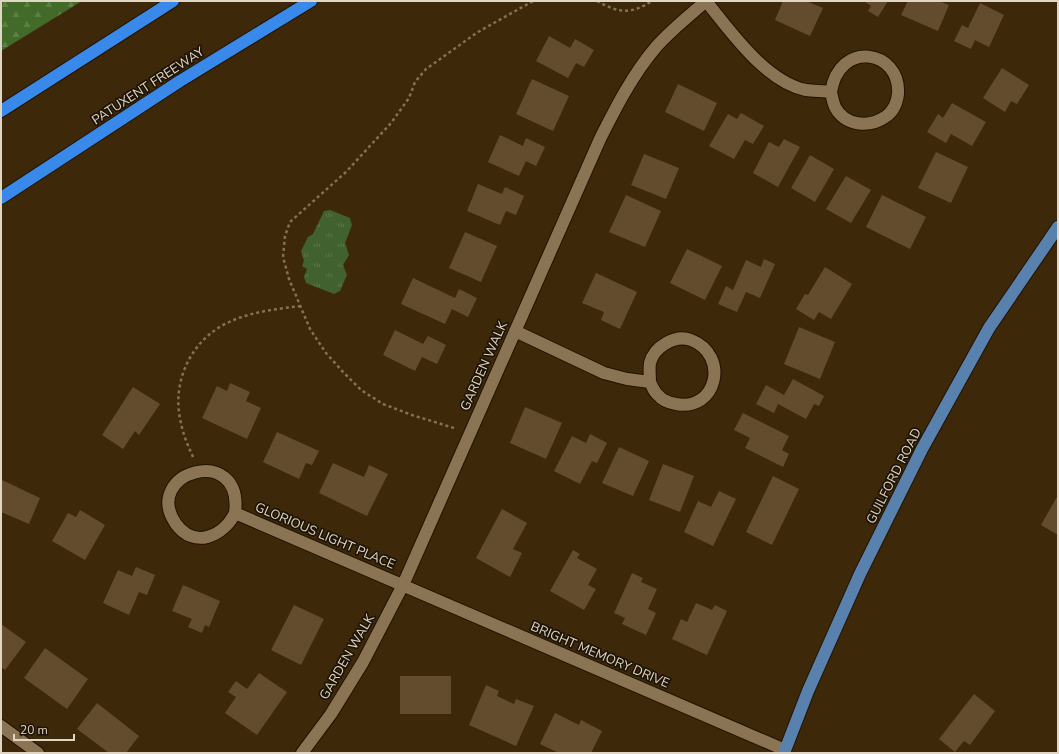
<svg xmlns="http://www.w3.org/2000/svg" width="1059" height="754" font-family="'Nunito Sans',sans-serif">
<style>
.grass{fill:url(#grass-tufts)}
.forest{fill:url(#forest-firs)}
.building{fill:#624c2d}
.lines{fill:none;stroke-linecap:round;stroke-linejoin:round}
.minor-casing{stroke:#211200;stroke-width:14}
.major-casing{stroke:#211200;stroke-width:14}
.highway-casing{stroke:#211200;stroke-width:14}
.path{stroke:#827258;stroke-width:2.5;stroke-dasharray:3 3;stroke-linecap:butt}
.minor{stroke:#8b7454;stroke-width:12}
.major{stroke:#5981ae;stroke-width:12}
.highway{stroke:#3889ea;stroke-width:12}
.labels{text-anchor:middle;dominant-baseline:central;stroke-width:3.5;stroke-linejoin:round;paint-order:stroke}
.street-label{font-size:13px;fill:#e1d5c4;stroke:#1d1407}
</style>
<defs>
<pattern id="grass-tufts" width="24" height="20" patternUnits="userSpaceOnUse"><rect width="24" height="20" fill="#41612e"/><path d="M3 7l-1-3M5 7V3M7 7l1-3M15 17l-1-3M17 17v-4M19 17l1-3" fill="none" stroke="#5c774b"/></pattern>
<pattern id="forest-firs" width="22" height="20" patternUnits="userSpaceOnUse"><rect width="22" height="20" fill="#426a28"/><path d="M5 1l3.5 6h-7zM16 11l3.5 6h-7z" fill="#5d7e46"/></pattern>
</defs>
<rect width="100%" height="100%" fill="#3d2909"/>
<path class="grass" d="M330 210 350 218 352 225 345 243 349 255 343 265 347 275 340 291 334 294 306 283 304 277 307 269 302 266 304 261 301 251 308 237 313 234 324 211Z"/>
<path class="forest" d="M1 1H82L1 51Z"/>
<path class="building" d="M783 1H806L823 8 810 36 775 20Z
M864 1H888L878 17 868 11 871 6Z
M908 1H939L949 5 938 31 901 15Z
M980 3 1004 15 989 47 975 40 971 49 954 41 962 25 968 28Z
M549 36 570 48 575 39 594 50 584 67 576 63 568 78 536 61Z
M1002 68 1029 85 1017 104 1011 101 1005 112 983 98Z
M532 79 569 96 553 131 516 114Z
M678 84 717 103 704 131 665 112Z
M952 103 986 122 972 146 951 134 946 143 927 132 938 114 943 118Z
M741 113 764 126 753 144 745 140 734 159 709 146 728 114 737 119Z
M500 135 523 146 526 138 545 147 536 166 526 161 519 176 488 162Z
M784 139 800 147 778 187 753 173 769 142 779 147Z
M936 152 968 167 951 203 918 188Z
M644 154 679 168 666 199 631 185Z
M810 155 834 169 815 202 791 188Z
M846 176 871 190 851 223 826 209Z
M478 184 502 194 505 187 524 196 516 215 506 211 500 225 467 211Z
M626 195 661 211 645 247 609 232Z
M882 195 926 217 910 249 866 227Z
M465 232 497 246 481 282 449 268Z
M687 249 722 266 705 300 670 283Z
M764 259 775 264 760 298 746 292 737 312 718 304 726 286 733 290 746 260 761 267Z
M825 267 852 284 831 319 819 312 814 320 796 309 805 294 808 295Z
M596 273 637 292 620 329 601 320 604 312 582 303Z
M413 278 455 298 459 289 477 298 468 317 452 309 445 324 401 304Z
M799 327 835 342 820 379 784 364Z
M395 330 423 344 428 336 446 345 437 364 422 357 415 371 383 355Z
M793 379 824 396 819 406 814 404 806 419 778 404 774 413 756 404 766 385 784 395Z
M230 383 250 392 246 401 261 408 247 439 202 418 217 386 227 391Z
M133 387 160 404 139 435 135 431 123 449 102 435Z
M525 407 562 423 546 459 510 443Z
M743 413 789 436 782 450 789 454 783 467 745 448 750 438 734 430Z
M277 432 319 451 312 465 306 463 299 479 263 462Z
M590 434 607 443 597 463 592 461 580 484 554 471 572 436 586 443Z
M619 447 649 461 633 496 602 483Z
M333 463 364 477 369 465 388 474 367 516 319 493Z
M663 464 694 476 680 512 649 500Z
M773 476 799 489 772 545 746 532Z
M2 480 40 498 29 524 1 512Z
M719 491 736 499 713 546 684 532 698 501 711 507Z
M1058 495V535L1041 525Z
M502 509 527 523 513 549 522 553 510 577 476 558Z
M80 510 105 525 85 560 52 541 68 513 76 517Z
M573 550 580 554 577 558 597 569 588 585 596 589 584 610 550 591Z
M136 567 155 575 147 595 139 592 129 615 103 603 118 570 132 576Z
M632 573 643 578 641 582 657 589 648 609 656 613 646 635 622 624 625 618 614 613Z
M183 585 220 601 209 627 205 625 202 633 188 627 192 619 172 611Z
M696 603 712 610 715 605 727 611 707 655 672 639 681 619 687 622Z
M294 605 324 619 301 665 271 650Z
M1 624 26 642 5 670 1 667Z
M45 648 88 679 67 709 24 678Z
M259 673 287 692 257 735 225 713 236 697 228 692 236 681 247 689Z
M400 676H451V714H400Z
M486 685 499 691 497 696 514 704 516 699 534 706 516 746 469 725Z
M974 694 995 711 970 745 964 741 955 752 939 739Z
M97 703 139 736 126 753H109L77 729Z
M555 713 579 725 581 720 602 731 591 753H559L540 744Z"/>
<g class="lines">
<defs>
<path id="minor" d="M706 1C730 31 766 82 806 90 814 91 823 91 831 92 832 97 833 102 835 107 845 126 869 128 885 117 893 112 897 103 898 94 901 50 839 39 831 92
M515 331 604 373 627 379 650 382C650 376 649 369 650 363 654 347 675 334 691 340 730 355 717 412 676 404 670 403 662 400 658 395 654 392 652 386 650 382
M235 513C244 442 140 472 176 524 194 549 223 537 235 513L785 750
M1 726 38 753
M302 753 331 714 363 662 403 585 600 139C616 107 633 74 656 47 671 30 689 16 706 1"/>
<path id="major" d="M784 753 808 691 860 574 922 449 989 328 1058 227"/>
<path id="highway" d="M1 111 173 1
M1 198 180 81 311 1"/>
</defs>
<use href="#minor" class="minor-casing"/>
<use href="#major" class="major-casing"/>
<use href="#highway" class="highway-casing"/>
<path class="path" d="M597 1C619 13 630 15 652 1
M454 428 412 415 383 404 361 390 344 373 326 353 310 329 289 279 283 257 285 236 290 222 346 172 391 123 409 98 415 82 426 69 478 32 533 1
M193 457C188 446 183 434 181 423 171 383 190 341 227 323 249 312 276 309 301 306"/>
<use href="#minor" class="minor"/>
<use href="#major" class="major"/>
<use href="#highway" class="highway"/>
</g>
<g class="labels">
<g class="street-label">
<text transform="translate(148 86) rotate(-33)">PATUXENT FREEWAY</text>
<text transform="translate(484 366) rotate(-66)">GARDEN WALK</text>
<text transform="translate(894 476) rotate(-63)">GUILFORD ROAD</text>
<text transform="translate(325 536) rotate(23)">GLORIOUS LIGHT PLACE</text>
<text transform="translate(600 655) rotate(23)">BRIGHT MEMORY DRIVE</text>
<text transform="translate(347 657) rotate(-60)">GARDEN WALK</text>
</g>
</g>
<rect width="1059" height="754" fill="none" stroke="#e1d5c4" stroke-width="4"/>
<path d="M14 734v6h60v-6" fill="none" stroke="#e1d5c4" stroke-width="2"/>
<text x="20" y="734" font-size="12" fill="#e1d5c4" stroke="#1d1407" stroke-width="3" paint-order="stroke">20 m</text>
</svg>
